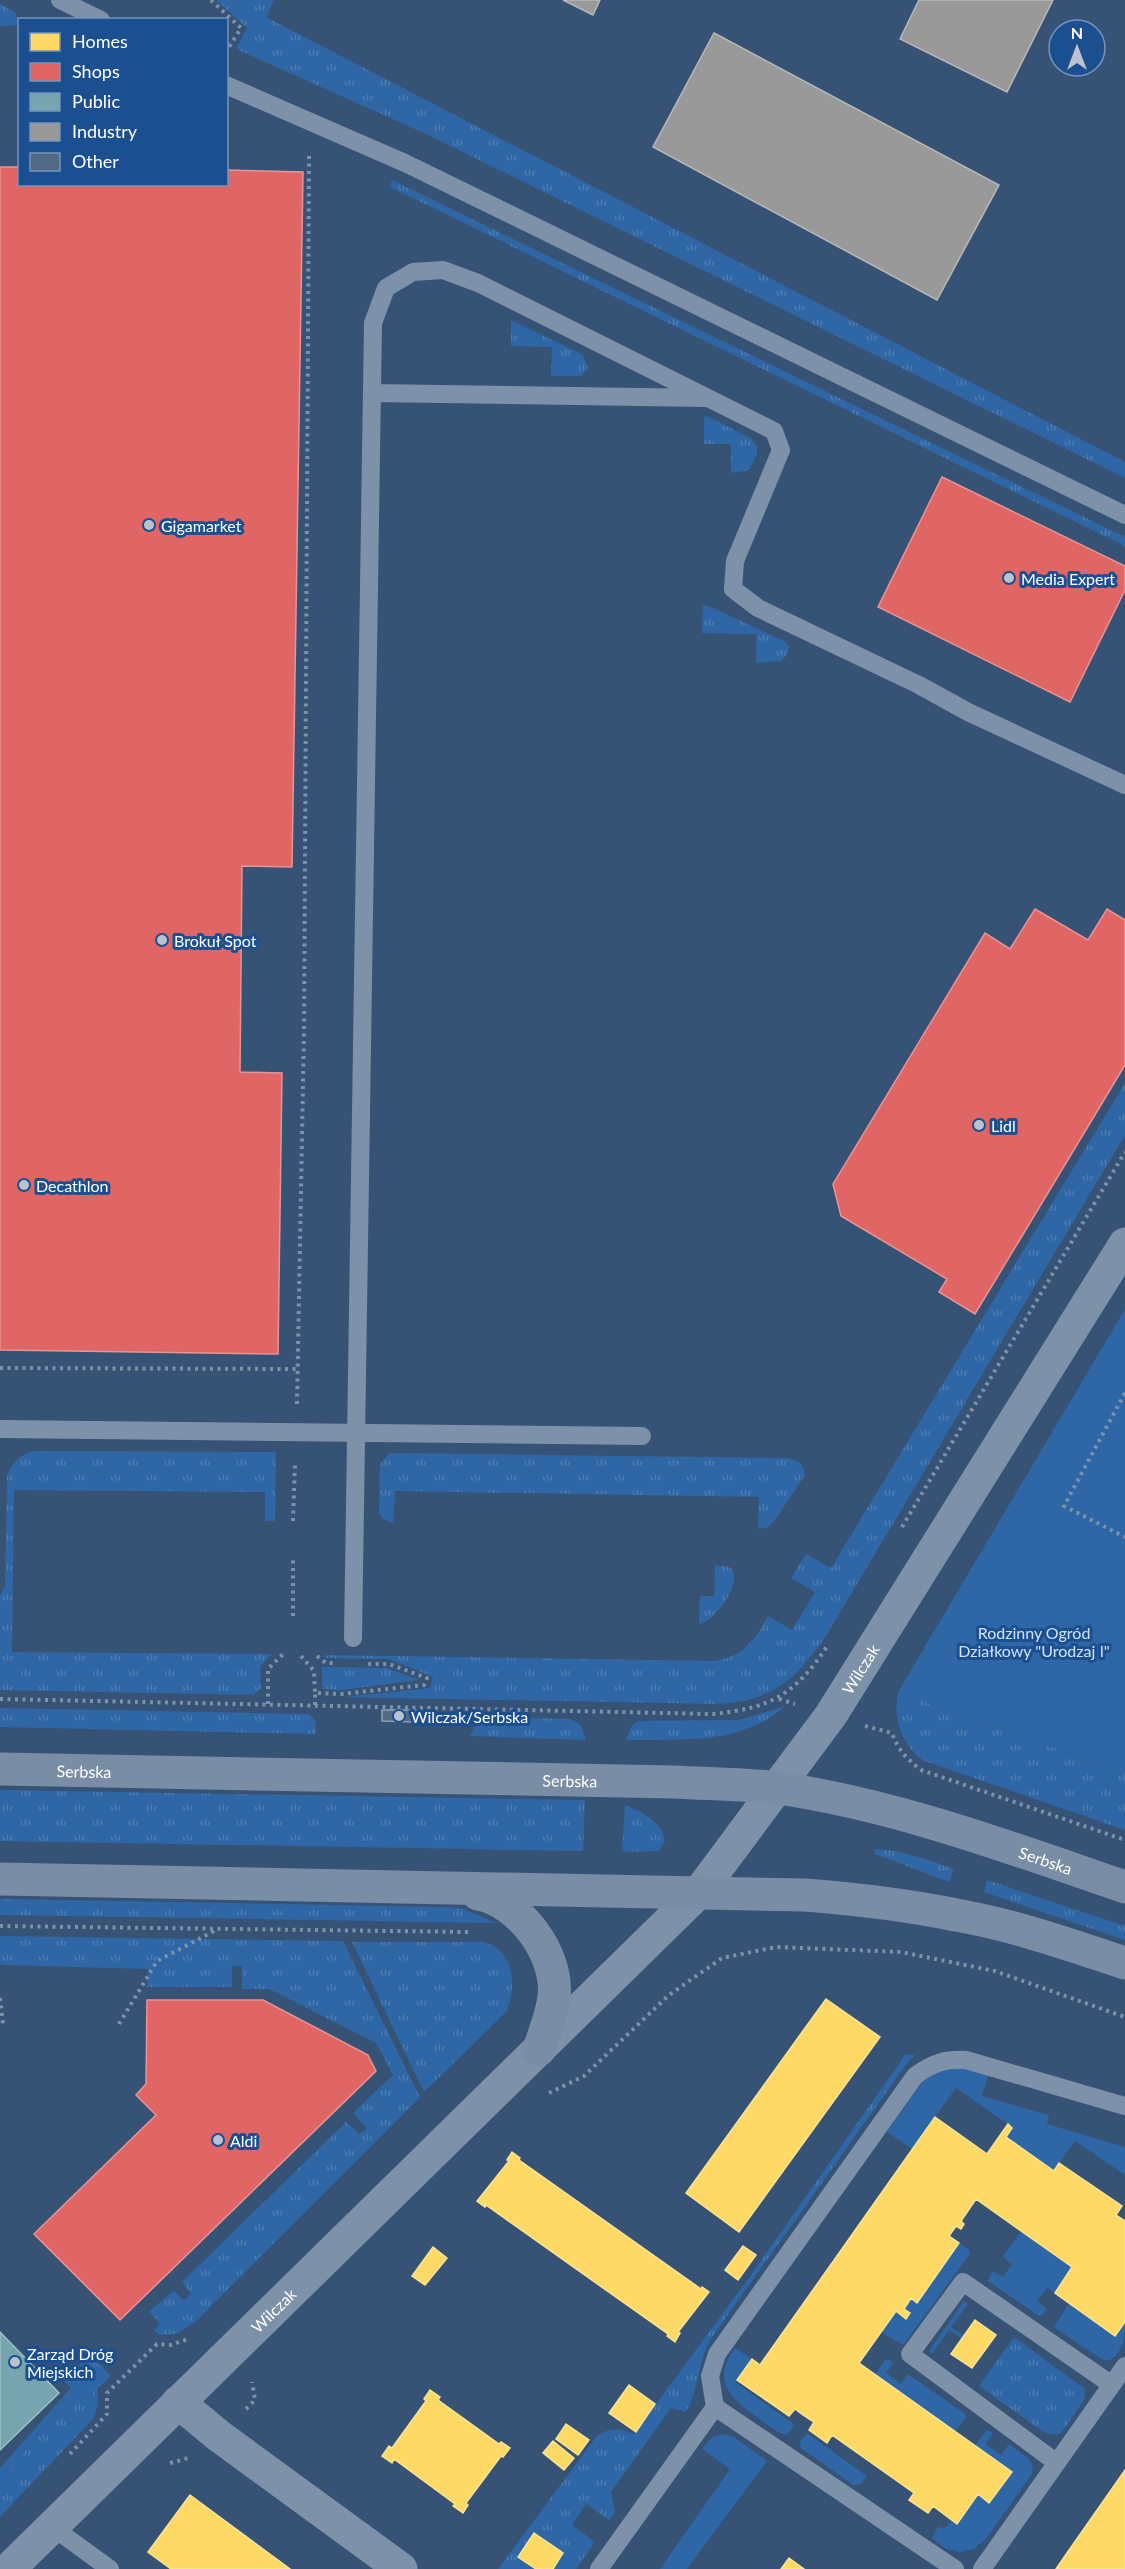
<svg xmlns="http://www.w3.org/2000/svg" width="1125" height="2569" font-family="Lato,sans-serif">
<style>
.grass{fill:url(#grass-tufts)}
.garden{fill:#2f66a5}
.homes{fill:#ffd966;stroke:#ffe494;stroke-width:1.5}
.shops{fill:#e06666;stroke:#e99494;stroke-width:1.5}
.public{fill:#76a5af;stroke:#9fc0c7;stroke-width:1.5}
.industry{fill:#999;stroke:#b8b8b8;stroke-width:1.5}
.building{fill:#526984;stroke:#92a2b6;stroke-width:1.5}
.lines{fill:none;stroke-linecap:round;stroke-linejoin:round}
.path{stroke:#7d92a8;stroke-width:4;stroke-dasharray:3 4.5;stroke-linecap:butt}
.lane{stroke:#7d92a8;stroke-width:18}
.street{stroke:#7d92a8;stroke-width:33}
.secondary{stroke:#798da4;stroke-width:33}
.poi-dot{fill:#b9c2ce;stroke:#1b4f8f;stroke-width:2}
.labels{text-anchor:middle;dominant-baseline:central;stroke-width:6;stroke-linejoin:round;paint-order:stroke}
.poi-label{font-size:16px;fill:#fff;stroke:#1b4f8f;text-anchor:start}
.park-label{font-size:16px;fill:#cfe3fa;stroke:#1b4f8f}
.street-label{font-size:16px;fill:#fff;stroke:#1b4f8f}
</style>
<defs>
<pattern id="grass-tufts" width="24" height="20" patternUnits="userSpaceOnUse" patternTransform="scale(1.5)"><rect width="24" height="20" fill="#2f66a5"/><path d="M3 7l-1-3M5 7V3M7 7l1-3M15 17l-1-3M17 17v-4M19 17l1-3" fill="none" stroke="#4e7db2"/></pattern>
</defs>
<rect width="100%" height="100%" fill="#365274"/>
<path class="grass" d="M216 0H274L266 17 1125 462V478L426 134 236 49 247 28Z
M0 4 16 13 18 25 0 26Z
M392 180 1125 537V546L390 187Z
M511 320 583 355 588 368 581 376H551L552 347 511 346Z
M707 416 750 438 757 446V454L749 470 731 473V444H704V417Z
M703 605 709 606 784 641 789 646 787 655 781 661 756 663V634L702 633Z
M1125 1083V1135L826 1636C796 1680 772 1701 717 1704L343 1697 430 1688 433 1677 389 1659 327 1658 325 1655 715 1661C744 1656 755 1640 768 1616L792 1630 815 1592 791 1578 806 1554 831 1568Z
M36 1451 276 1452 275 1521H265V1492L14 1490 12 1652 272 1654 260 1667 261 1688 253 1695 0 1690V1595L5 1586 7 1477C11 1462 21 1453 36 1451Z
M390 1453 788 1458C799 1461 804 1464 805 1475L773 1523 766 1528 758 1529 759 1497 395 1491 393 1523 382 1518 379 1512 380 1464Z
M715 1565C719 1566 726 1566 729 1567 747 1577 715 1622 699 1624L700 1596H714Z
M322 1667 386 1668 420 1680 341 1690 322 1689Z
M898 1692 1125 1773V1830L922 1760C900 1741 893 1720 898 1692Z
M785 1706C741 1746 681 1739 626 1740L631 1727 638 1721 739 1720Z
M0 1708 308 1714C317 1719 316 1724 316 1734L0 1727Z
M486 1717 570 1719 581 1725 586 1740 470 1736 480 1719Z
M0 1790 585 1800 583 1851 0 1841Z
M625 1805C642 1812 662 1821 665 1841L659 1851 622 1852Z
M873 1849C900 1849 928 1860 954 1869L949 1882 875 1854Z
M987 1880 1125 1926V1940L984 1892Z
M0 1899 444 1907 461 1908 497 1923 0 1915Z
M0 1936 343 1941 420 2097 195 2322 176 2334 160 2335 154 2331 160 2324 149 2311 174 2291 184 2300 191 2294 182 2282 346 2122 360 2134 367 2128 353 2113 393 2075 376 2043 269 1989H242V1966H232V1987H147L148 1969 3 1965 0 1964Z
M352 1942H483C515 1949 517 1987 506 2012L424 2092Z
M905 2055H915L905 2066 710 2340C698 2363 699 2389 686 2412L671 2408 611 2492 615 2513 609 2520 586 2504 572 2525 595 2542 576 2569H498L596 2437C609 2427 620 2428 634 2434L751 2275Z
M1014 2337 1085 2389 1084 2400 1062 2432 1057 2435 1045 2433 979 2386Z
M90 2359 102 2366 111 2376 97 2389 98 2404 94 2418 0 2517V2483L64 2400 62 2398 71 2388 64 2381 85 2360Z"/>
<path class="garden" d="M1125 1309V1773L898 1692Z
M960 2067 988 2076 982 2096 1049 2115 1047 2124 1125 2147V2175L1075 2141 1054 2171 1006 2137 1012 2127 956 2088 912 2149 887 2132 923 2081 934 2072Z
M1021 2231 1072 2267 1055 2293 1047 2288 1037 2301 1047 2309 1042 2315 1039 2316 988 2281 993 2271 1003 2277 1012 2264 1003 2257Z
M959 2243 969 2250 970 2254 903 2345 881 2332 896 2311 910 2313 904 2309 911 2298 917 2303Z
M964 2301 968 2304 951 2327 964 2336 962 2339 949 2330 932 2354 929 2351Z
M1069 2303 1115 2336 1125 2322C1125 2338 1124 2352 1108 2361L1101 2359 1054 2327Z
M735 2348 752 2359 735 2382 795 2425 786 2435C776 2433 767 2424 758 2418 730 2398 711 2381 735 2348Z
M889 2359 893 2363 886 2373 901 2384 908 2374 965 2414 966 2417 955 2432 875 2375 885 2360Z
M62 2398 64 2400 0 2483V2468Z
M986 2430 993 2433 986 2444 1001 2455 1009 2444 1030 2460 1033 2467 1032 2474 986 2539 974 2549 960 2552 946 2549 932 2538 938 2526 944 2529 952 2520 958 2523 978 2494 990 2503 1011 2472 975 2446Z
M807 2433 867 2476 861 2484 853 2485 801 2448 800 2441Z
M724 2434 734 2437 767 2461 687 2569H660L730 2469 702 2449C709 2439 713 2435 724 2434Z"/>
<path class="homes" d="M826 1999 880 2037 739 2232 686 2193Z
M935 2117 987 2154 1008 2124 1012 2128 1006 2137 1054 2171 1059 2163 1122 2206 1116 2215 1125 2221V2322L1115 2336 1055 2293 1072 2267 976 2199 961 2221 964 2224 961 2229 956 2226 949 2236 959 2243 917 2303 911 2298 904 2309 910 2313 906 2319 896 2311 859 2363 1012 2472 989 2503 978 2494 957 2524 933 2506 928 2513 909 2500 914 2493 832 2435 827 2443 809 2430 814 2422 803 2415 795 2409 789 2416 737 2380 752 2359 760 2365Z
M512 2152 520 2158 519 2160 701 2289 702 2287 709 2292 678 2332 680 2333 675 2342 667 2336 668 2334 486 2205 485 2207 477 2201 509 2161 507 2160Z
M743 2246 756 2255 738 2280 725 2270Z
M433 2247 447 2258 425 2285 412 2276Z
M975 2320 996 2335 972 2368 951 2354Z
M629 2385 655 2404 636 2432 609 2413Z
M430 2390 440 2397 438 2400 499 2444 501 2442 510 2448 503 2457 501 2456 466 2503 468 2505 463 2513 453 2506 455 2504 394 2459 392 2463 382 2456 389 2446 392 2448 426 2401 424 2399Z
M566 2424 589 2440 578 2455 556 2439Z
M553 2441 574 2458 564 2470 543 2453Z
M1125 2470V2569H1056L1067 2553Z
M190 2495 290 2569H171L148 2552Z
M534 2533 563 2553 553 2569H536L518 2557Z
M789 2558 804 2569H781Z"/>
<path class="shops" d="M0 167H20V184H226V170L303 172 292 867 242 866 240 1072 282 1073 278 1354 0 1350Z
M942 477 1125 566V590L1070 702 878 607Z
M1035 909 1088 940 1107 909 1125 920V1065L975 1314 939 1292 947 1279 841 1216 833 1184 985 933 1010 949Z
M147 2000H263L368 2055 376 2071 120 2320 34 2234 156 2115 136 2095 146 2084Z"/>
<path class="public" d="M0 2332 59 2393 0 2450Z"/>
<path class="industry" d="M563 0H600L593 15Z
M919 0H1053L1007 92 900 39Z
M714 33 999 185 937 300 653 147Z"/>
<path class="building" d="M382 1710H416V1722L382 1721Z"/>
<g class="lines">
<path class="path" d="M211 0 241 28 229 47
M0 1368 298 1369
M1125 1393 1064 1506 1125 1537
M297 1404 304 1032 309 156 305 154
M293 1521 295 1462
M902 1527 1125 1152
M293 1616V1560
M301 1656 314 1671 315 1693
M317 1656 326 1663H336
M0 1699 713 1714C771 1708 795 1695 828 1645
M779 1699 795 1704
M268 1704V1669L283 1654
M315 1705V1693L342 1694 424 1685 427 1678 389 1664H367
M865 1726 892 1733C898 1750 907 1759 921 1770L1125 1840
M0 1926 470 1932
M0 1998 3 2024
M119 2024 157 1961 216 1930
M549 2093 584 2076 669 1995 722 1958 776 1947 901 1952 995 1971 1125 2017
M246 2409 255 2400 252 2382
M70 2454 107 2414V2393L157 2344 171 2345 188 2339
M170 2463 189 2458"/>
<path class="lane" d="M60 0 101 20
M226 85 405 163 1125 515
M372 393 706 398
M0 1429 642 1436
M353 1638 373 323 386 288 413 272 443 270 478 283 774 431 781 450 735 561 733 589 758 608 919 685 968 712 1125 785
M715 2407 710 2376 717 2354 915 2076C932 2063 945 2059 966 2060L1125 2106
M1057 2463 910 2354 963 2282 1112 2385
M51 2526 110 2569
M599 2569 715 2407 955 2569
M982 2569 1125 2366"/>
<g class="street">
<path d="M178 2402 219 2436 401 2569"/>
<path id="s1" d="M9 2569 700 1891 831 1715 1125 1244"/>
</g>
<g class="secondary">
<path id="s2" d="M0 1769 674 1782C709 1784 744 1784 779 1788 899 1806 1011 1848 1125 1887"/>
<path d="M0 1879 805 1895C856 1899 907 1905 956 1915 1014 1925 1070 1945 1125 1963"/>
<path d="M478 1894C519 1901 559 1954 554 1997 552 2015 544 2033 539 2050"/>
</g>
</g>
<g class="poi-dot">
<circle cx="149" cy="525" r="6"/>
<circle cx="1009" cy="578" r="6"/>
<circle cx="162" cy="940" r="6"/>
<circle cx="979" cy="1125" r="6"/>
<circle cx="24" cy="1185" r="6"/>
<circle cx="399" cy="1716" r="6"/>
<circle cx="218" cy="2140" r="6"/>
<circle cx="15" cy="2362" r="6"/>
</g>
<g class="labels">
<g class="poi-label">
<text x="161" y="525">Gigamarket</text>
<text x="1021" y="578">Media Expert</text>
<text x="174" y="940">Brokuł Spot</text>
<text x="991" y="1125">Lidl</text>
<text x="36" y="1185">Decathlon</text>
<text x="411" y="1716">Wilczak/Serbska</text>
<text x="230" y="2140">Aldi</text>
<text x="27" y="2353">Zarząd Dróg<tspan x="27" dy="18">Miejskich</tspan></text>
</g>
<g class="park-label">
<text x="1034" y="1632">Rodzinny Ogród<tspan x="1034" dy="18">Działkowy "Urodzaj I"</tspan></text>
</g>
<g class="street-label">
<text stroke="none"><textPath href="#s1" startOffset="1242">Wilczak</textPath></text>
<text stroke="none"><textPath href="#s2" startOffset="84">Serbska</textPath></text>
<text stroke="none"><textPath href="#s2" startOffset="570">Serbska</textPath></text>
<text stroke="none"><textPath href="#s2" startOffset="1056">Serbska</textPath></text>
<text stroke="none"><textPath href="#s1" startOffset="370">Wilczak</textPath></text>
</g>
</g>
<rect x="18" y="18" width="210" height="168" fill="#1b4f8f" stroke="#7695bc" stroke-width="1.5"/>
<rect x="30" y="33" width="30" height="18" fill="#ffd966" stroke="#7695bc" stroke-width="1.5"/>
<text x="72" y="48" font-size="18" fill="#ffffff">Homes</text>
<rect x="30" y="63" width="30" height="18" fill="#e06666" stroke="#7695bc" stroke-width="1.5"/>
<text x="72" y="78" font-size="18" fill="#ffffff">Shops</text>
<rect x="30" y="93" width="30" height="18" fill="#76a5af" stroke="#7695bc" stroke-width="1.5"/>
<text x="72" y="108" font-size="18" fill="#ffffff">Public</text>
<rect x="30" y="123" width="30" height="18" fill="#999999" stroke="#7695bc" stroke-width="1.5"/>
<text x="72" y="138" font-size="18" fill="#ffffff">Industry</text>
<rect x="30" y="153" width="30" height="18" fill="#526984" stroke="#7695bc" stroke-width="1.5"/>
<text x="72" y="168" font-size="18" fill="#ffffff">Other</text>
<g transform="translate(1077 48)"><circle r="28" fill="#1b4f8f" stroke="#7695bc" stroke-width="1.5"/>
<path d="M0-4.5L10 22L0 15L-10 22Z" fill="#b9c2ce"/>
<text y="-9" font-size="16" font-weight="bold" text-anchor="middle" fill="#ffffff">N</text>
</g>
</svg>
